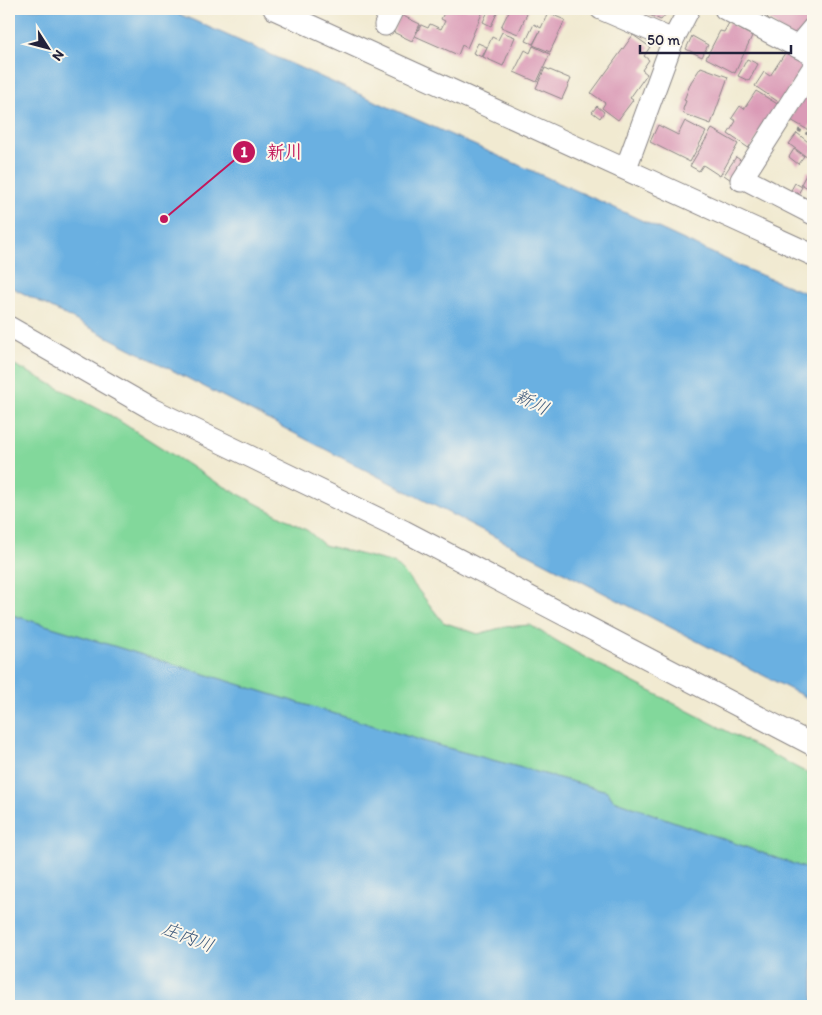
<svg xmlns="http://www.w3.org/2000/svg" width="822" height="1015" font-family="Itim,'Klee One',sans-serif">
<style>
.green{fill:#82d89b;stroke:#527d6b}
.water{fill:#6bb0e1;stroke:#46698e}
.building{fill:#da9ab6}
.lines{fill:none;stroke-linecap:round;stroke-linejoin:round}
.minor-casing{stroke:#8a8686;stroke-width:23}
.path{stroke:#8a8686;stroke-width:3;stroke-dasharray:4 4;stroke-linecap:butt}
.minor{stroke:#fff;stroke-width:21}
.labels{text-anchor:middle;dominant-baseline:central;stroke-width:4;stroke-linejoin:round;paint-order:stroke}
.water-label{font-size:18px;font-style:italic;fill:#3f5b7d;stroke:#fbf7ec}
.leader{fill:none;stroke:#c2185b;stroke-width:2}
.callout-dot{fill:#c2185b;stroke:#fbf7ec;stroke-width:2}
.mark-label{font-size:15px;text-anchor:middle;font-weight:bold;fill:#fff}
.callout-label{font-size:18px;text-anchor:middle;font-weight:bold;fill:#c2185b;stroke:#fbf7ec;stroke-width:4;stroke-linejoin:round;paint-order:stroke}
</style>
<rect width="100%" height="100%" fill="#fbf7ec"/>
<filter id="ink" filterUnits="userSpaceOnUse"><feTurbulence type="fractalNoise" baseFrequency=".02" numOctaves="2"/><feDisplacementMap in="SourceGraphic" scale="10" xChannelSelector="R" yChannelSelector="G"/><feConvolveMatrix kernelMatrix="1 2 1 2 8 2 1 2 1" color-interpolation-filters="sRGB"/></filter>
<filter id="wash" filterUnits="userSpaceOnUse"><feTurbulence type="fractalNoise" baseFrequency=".0096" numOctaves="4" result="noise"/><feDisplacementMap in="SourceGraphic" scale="20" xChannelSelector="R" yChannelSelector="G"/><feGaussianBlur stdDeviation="1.12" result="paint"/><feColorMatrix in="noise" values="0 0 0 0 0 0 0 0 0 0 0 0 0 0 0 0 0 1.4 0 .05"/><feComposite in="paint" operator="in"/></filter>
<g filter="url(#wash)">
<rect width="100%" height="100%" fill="#f1ead1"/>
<path class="green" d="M9 362 110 415 214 481 308 531 324 545 394 563 408 577 443 622 478 634 504 627 530 625 577 653 813 776V871L613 800 607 791 433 744 9 614Z"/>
<path class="water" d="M9 9H168L602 202 751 271 813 296V701L9 286Z
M9 614 433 744 607 791 613 800 813 871V1006H9Z"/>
<g id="blocks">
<path class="building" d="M446 9H484L467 48 462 45 458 55 415 36 421 25 428 28 430 24 441 29 445 21 441 19Z
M489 9H499L491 26 483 22Z
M510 9H529L518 34 501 27Z
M642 9H670L661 20 640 11Z
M773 9H813V24L797 41 785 34 766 16Z
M548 13 565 20 550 52 533 45 540 31 533 44 526 41 534 24 541 28Z
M401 15 420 24 412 41 393 32Z
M729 23 752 36 735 73 706 58 720 31 724 32Z
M502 32 515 37 503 66 483 57 492 37 498 40Z
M633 35 650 47 644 56 649 60 642 70 647 74 630 98 633 100 618 120 602 108 605 103 591 93Z
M692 36 708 45 702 57 686 49Z
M478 43 487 47 482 57 473 53Z
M533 46 550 54 537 82 514 72 525 50 530 53Z
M787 50 806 63 780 103 755 86 764 72 770 76Z
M747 59 758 64 749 81 738 76Z
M701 67 728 77 711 124 684 114 683 109 686 101 684 100 691 82Z
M545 68 571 79 562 99 536 88Z
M808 90 813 93V120L808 130 789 119Z
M756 91 779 105 750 149 728 134 736 121 732 118 740 106 744 109Z
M597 106 604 112 600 118 592 112Z
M685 121 706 132 690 162 650 142 658 125 678 135Z
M712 129 738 144 720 176 703 165 699 171 690 166Z
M797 133 813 146V150L808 158 789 144Z
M794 149 804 156 798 164 789 157Z
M736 157 746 164 734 182 724 175Z
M808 171 813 174V191L801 184Z
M795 183 802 187 797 196 790 192Z"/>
</g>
</g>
<g filter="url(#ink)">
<use href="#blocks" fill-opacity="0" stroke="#8a8686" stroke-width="1"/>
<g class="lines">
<defs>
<path id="minor" d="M274 9 813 255
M601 9 673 40
M725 9 813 55
M385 25 393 9
M797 47 813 28
M626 168 673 40 689 9
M743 178 813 214
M741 180 813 68
M9 327 152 409 404 531 813 745"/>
</defs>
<use href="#minor" class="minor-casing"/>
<path class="path" d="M798 130 813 136"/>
<use href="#minor" class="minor"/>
</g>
</g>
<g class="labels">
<g class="water-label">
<text transform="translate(532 402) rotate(26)">新川</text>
<text transform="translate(188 937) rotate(21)">庄内川</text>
</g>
</g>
<path class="leader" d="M164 219L244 152"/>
<g class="callout-dot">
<circle cx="164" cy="219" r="5"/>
<circle cx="244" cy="152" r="12"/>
</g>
<g class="mark-label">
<text x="244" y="157">1</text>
</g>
<g class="callout-label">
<text x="285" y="158">新川</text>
</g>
<rect width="822" height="1015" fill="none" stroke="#fbf7ec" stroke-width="30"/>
<g transform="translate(48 48) rotate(126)" stroke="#fbf7ec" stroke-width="4" paint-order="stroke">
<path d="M0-4L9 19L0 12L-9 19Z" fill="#22223b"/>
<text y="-8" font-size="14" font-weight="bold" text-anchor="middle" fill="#22223b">N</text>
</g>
<path d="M640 45v8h151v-8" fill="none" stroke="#22223b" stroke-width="2.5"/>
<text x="647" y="45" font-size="15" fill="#22223b" stroke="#fbf7ec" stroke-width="4" paint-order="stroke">50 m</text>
</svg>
